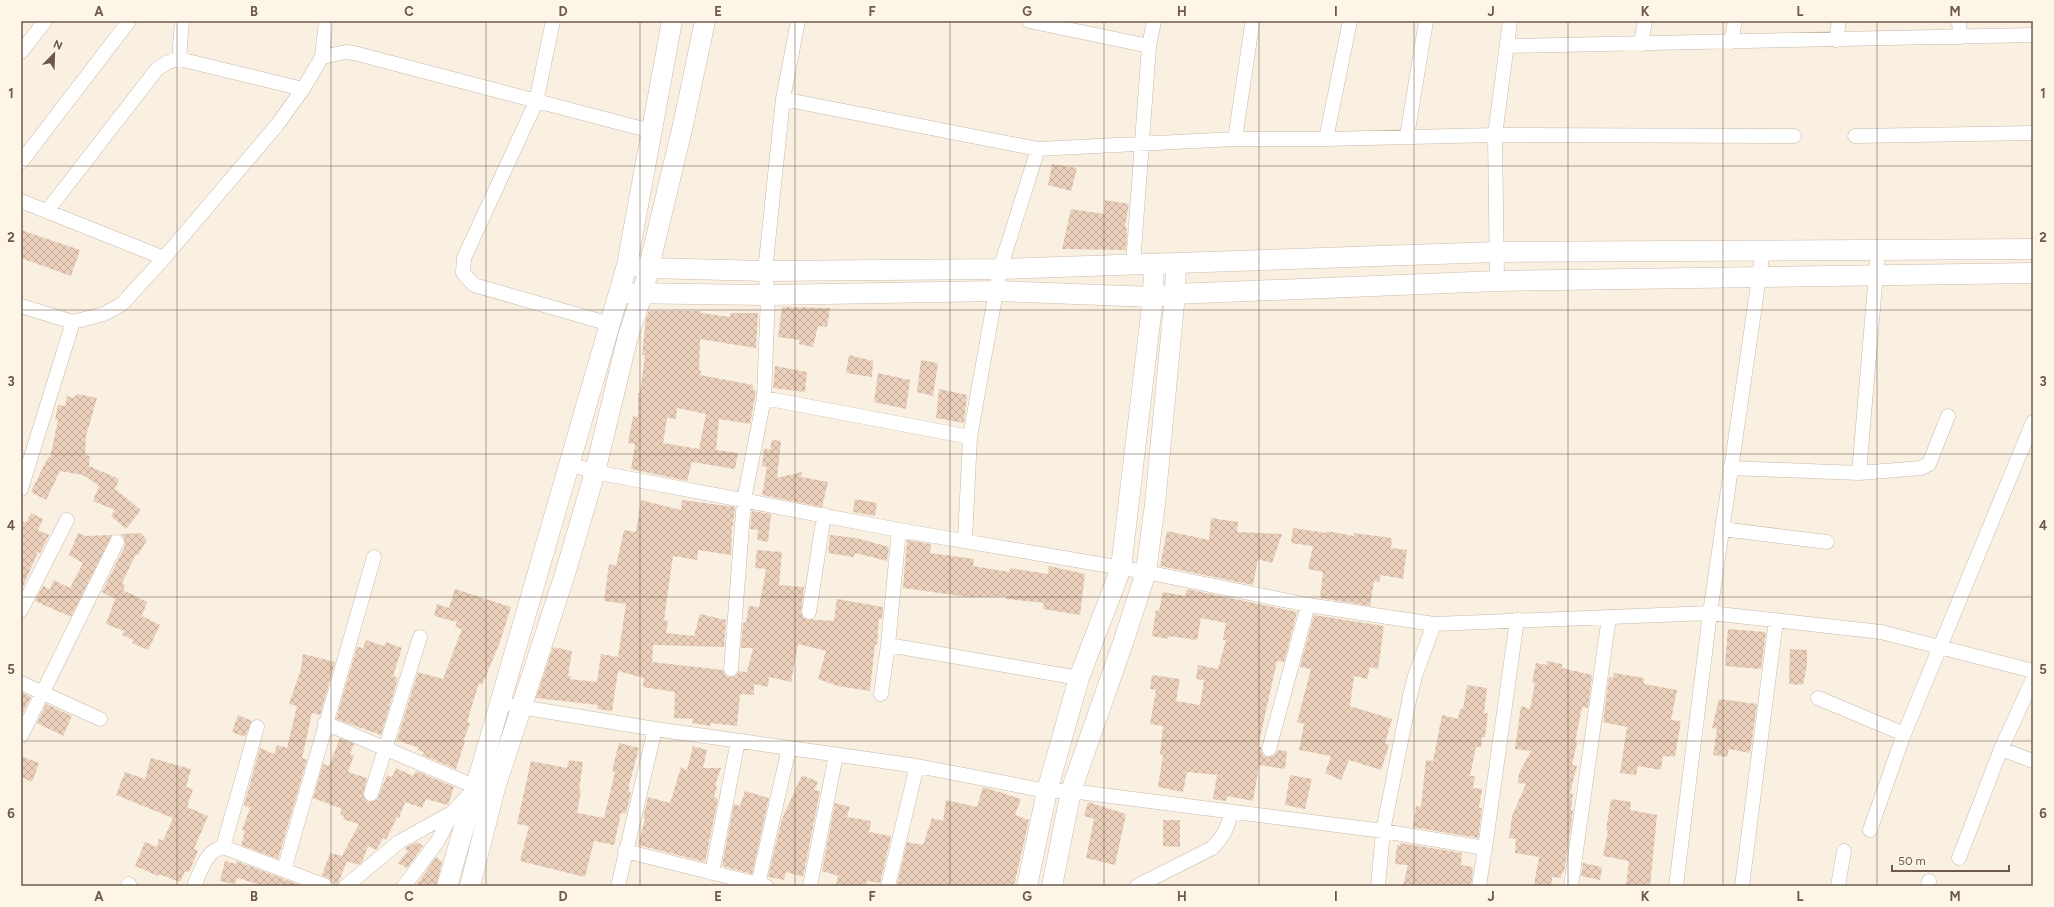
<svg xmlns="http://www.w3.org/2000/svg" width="2054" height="907" font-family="Figtree,sans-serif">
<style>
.building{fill:url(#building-cross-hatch);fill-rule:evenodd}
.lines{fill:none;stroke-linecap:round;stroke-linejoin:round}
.street-casing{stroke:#c8b8aa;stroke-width:15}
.secondary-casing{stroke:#cdbaab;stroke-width:21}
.street{stroke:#fff;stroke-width:14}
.secondary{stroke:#fff;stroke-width:20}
.grid{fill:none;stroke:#6d584b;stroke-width:1;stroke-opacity:0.55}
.neatline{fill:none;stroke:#6d584b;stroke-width:1.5}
.grid-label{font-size:13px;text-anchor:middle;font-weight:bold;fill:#6d584b}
</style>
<defs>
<pattern id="building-cross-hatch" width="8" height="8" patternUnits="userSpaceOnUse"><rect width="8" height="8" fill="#ebd0bc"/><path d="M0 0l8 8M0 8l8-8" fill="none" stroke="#c3ac9b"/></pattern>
</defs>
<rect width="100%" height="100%" fill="#f9f0e2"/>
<path class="building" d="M1052 164 1077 168 1071 191 1048 185Z
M1105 200 1129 204 1125 227H1127L1126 250 1062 249 1071 209 1104 214Z
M21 230 80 250 71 276 21 258Z
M782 307 830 308 827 327 818 326 813 347 799 344 800 340 778 337Z
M649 311H701V313L730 317 731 313H758L756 348 700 339 699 371H701L700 375 753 385V390L756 391 750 424 719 419 716 450 738 453 735 469 692 462 687 481 631 469 635 444 628 443 633 416 638 417V393H640L645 355H642L646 318ZM677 408 706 414 699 449 663 443 667 418 676 419Z
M849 355 873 361 872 377 846 373Z
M921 360 938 363 933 396 917 392Z
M775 366 807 372 805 392 773 388Z
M878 373 910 380 906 409 874 402Z
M939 389 967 395 964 423 936 418Z
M78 394 97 398 86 436 85 455 90 456 89 466 119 479 115 489 141 510 126 529 111 516 115 510 93 501 99 486 83 475 60 471 46 500 31 492 48 457 50 458 58 420H55L58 405 65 406 67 396 73 398Z
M772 440 781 441 777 478 802 472 801 477 828 482 822 507 762 495 767 467 762 466 764 448 770 450Z
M855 499 877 503 875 516 853 512Z
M641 500 681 510 682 500 735 507 733 526H732L731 555 698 550 697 560 673 556 664 620 668 621 666 633 694 636 700 614 726 620 724 647 653 645 652 662 723 670 726 676 730 677 735 676 739 671 747 672 753 648H741L743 623 746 622 749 606 759 607 766 569 755 568 757 550 782 552 779 585 804 587 801 611 804 619 834 621 837 599 883 607 882 619H879L877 645 875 644 870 691 838 686 818 679 826 651 798 644 791 682 769 677 768 687 754 684V695L740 694 737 726 711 723V726L692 723 693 719 674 718 675 692 643 687 644 678 618 671 612 711 597 709 598 705 536 698 553 647 572 651 568 676H571L570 679 597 682 601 654 618 657 626 604 604 601 609 564 616 566 624 530 636 532Z
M752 511 771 514 768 542 757 540 758 530 750 529Z
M31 513 43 519 38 530 49 535 40 553 38 552 21 591V520L26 523Z
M1211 518 1238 522 1237 532 1282 534 1272 563 1258 559 1253 585 1160 566 1167 531 1209 540Z
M1293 528 1326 533 1327 531 1354 536V533L1392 538 1391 548 1407 550 1403 579 1381 575 1379 582 1374 581 1370 606 1320 598 1323 572 1308 569 1313 546 1291 543Z
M78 533 86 536 112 535 71 617 35 601 43 586 50 589 54 580 70 588 83 563 69 555Z
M141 533 147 540 138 555 136 554 122 583 125 584 123 590 147 602 142 616 160 625 148 650 132 643 133 640 122 635 124 631 106 624 115 599 102 592 125 546 124 538 121 534Z
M830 535 856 538 889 547 887 561 855 553 854 557 828 553Z
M907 540 931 544 930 553 974 559 973 566 1009 572 1010 568 1048 574 1049 566 1085 574 1080 615 1043 609 1044 603 1006 599 1007 596 969 597 903 588Z
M455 589 511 607 500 642 482 685 479 683 467 722 470 724 463 741H465L456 769 422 755 424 752 418 750 419 748 397 740 418 672 443 679 462 629 455 627 457 622 434 616 437 604 449 608Z
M1187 589 1297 612 1284 662 1277 661 1258 747H1261L1263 755 1267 757 1275 755 1278 750 1287 751 1285 769 1259 765 1253 801 1227 796 1226 801 1213 799 1217 775 1187 772 1183 792 1158 787 1163 755 1160 754 1163 726 1150 724 1156 690 1150 689 1152 675 1180 679 1176 701 1200 705 1204 680 1196 679 1198 665 1218 669 1226 640H1223L1226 623 1201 618 1197 640 1169 636 1168 639 1152 636 1156 610 1159 611 1163 592 1185 596Z
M1314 615 1384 626 1378 669 1370 667 1367 679 1354 676 1350 706 1392 719 1385 744 1389 745 1381 770 1349 760 1341 780 1325 773 1331 756 1299 750 1304 724 1297 722 1311 669 1300 667Z
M1728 629 1766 632 1761 669 1725 666Z
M366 640 384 646 386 642 402 648 393 676 398 678 381 735 336 719 357 647 363 648Z
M1790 649 1807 650V665L1803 685 1789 684Z
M303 654 335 662 320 715 312 713 302 758 307 760 278 859 241 845 245 831 242 830 250 808 244 805 260 748 274 754 277 745 287 748 297 706 289 704 301 669Z
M1547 661 1562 664V668L1592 675 1588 708 1582 707 1575 742 1577 743 1572 765 1577 766 1570 793 1573 794 1571 810 1573 811 1564 873 1562 872 1561 878 1552 877 1551 886H1534L1539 857 1515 853 1516 839 1509 838 1512 816 1526 784 1518 783 1519 773 1531 751 1515 749 1521 706 1530 709 1535 683 1532 682 1536 663 1546 665Z
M1614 673 1644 678V684L1677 690 1671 720 1681 721 1675 757 1663 756 1661 770 1638 766 1636 775 1620 773 1627 727 1603 722 1609 677 1613 678Z
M1467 685 1487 688 1484 713H1488L1485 737H1482L1481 747H1476L1470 776H1475L1473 788 1482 789 1479 808H1482L1478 838 1413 827 1416 806 1421 807 1426 760 1433 761 1442 715 1458 719 1460 709H1463Z
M21 692 31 697 21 716Z
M1719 699 1757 704 1750 753 1729 749 1727 757 1713 755 1717 729 1712 728Z
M46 704 72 716 63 736 37 723Z
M238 715 252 721 245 737 232 732Z
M340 738 354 744 350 754 354 755 348 772 367 778 363 795 368 802 377 800 387 775 392 777 396 768 413 776 416 771 454 787 448 805 426 799 422 808 405 802 399 818 397 817 386 840 383 838 376 850 368 846 362 862 358 865 347 861 337 886H334L332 880 322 875 330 853 342 856 359 824 343 819 344 816 340 814 342 809 313 798 323 764 329 766Z
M619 743 639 748 629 785V792H631L626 814 621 813 614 845 594 841 585 877 520 861 529 826 517 824 531 761 567 768 569 760 583 762 579 790H581L577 813 604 818 615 772 612 771Z
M693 746 707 750 703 768H721L715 785 717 786 714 797 718 799 705 862 638 845 645 819 643 818 648 797 670 803 681 767 687 770Z
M21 756 39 763 32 782 21 777Z
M151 758 191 769 186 787 193 789 187 807 208 816 194 849 198 851 189 872 185 871 180 882 159 874 158 876 135 866 145 842 157 847 159 839 163 841 173 818 116 795 125 772 145 779Z
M802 775 818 782 814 790 820 791 803 877 786 872 784 880 768 877 782 819Z
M1290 775 1312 779 1305 809 1285 805Z
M983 787 1021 799 1015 815 1029 820 1014 886 897 885 907 842 923 845 932 818 943 821 946 800 977 807Z
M745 791 769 798 752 874 722 866 734 804 740 806Z
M1611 799 1631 802 1630 810 1657 815 1650 886H1626L1629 861 1603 856 1608 831 1606 830Z
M1088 802 1126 814 1115 865 1086 858 1094 819 1084 816Z
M835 803 850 807 847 817 871 821 869 832 891 836 880 883 867 881 866 886H836L838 876 822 871Z
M1163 820H1180V847L1163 846Z
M417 842 423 846 407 868 398 863 408 851 405 849 407 847Z
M1400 843 1462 853 1461 865 1473 867 1471 886H1403L1408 865 1395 864 1397 845 1400 846Z
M436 857 442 862 436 886H416Z
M225 861 236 864V861L302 886H263L238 878 234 884 220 881Z
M1583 863 1602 867 1600 880 1581 876Z"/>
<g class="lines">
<defs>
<path id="street" d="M553 21 536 102 464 258 463 273 474 285 610 324
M1029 21 1149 46 1133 265
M1959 21 1960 37
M1836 40 1839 21
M1731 42 1735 21
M1641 44 1645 21
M1149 46 1154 21
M1507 46 2033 35
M21 52 45 21
M322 57 346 52 354 53 651 131
M179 59 182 21
M783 99 1038 149 1235 139H1326L1495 135 1794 136
M1407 136 1426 21
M1855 136 2033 133
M1235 139 1252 25
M1326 139 1350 21
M21 162 129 21
M21 201 164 258 277 125 303 89 322 57 326 21
M47 211 157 69 168 62 179 59 303 89
M1497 281 1495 135 1510 21
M21 306 73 322
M764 398 970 437 1000 269 1038 149
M569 464 595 472 899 530 1146 572 1308 605 1434 624 1710 613 1881 632 2033 671
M1730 468 1859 473 1921 468 1929 464 1948 416
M1859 473 1878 250
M21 489 73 322 104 314 122 304 164 258
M1722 529 1827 542
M965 540 970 437
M21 610 67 520
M809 612 824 515
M888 645 1079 678
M731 669 744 500 764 398 768 295 765 271 783 99 798 21
M21 683 100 719
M881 694 888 645 899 530
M1818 698 1904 734
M514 706 655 729 917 766 1047 791H1071L1383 831 1485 848 1479 886
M325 723 476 787 453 812 399 842 346 886
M21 736 117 542
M1269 749 1308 605
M2001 749 2033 761
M371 794 420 637
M1870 830 1904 734 2033 422
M223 847 257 727
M1485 848 1517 620
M625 851 766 886
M1959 858 2001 749 2033 679
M284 870 374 557
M712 873 738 741
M758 884 789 748
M128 886 129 884
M194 886C201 871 205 851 223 847L326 886
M404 886 437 842 453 812
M618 886 655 729
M810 886 836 755
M888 886 917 766
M1137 886 1212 848C1223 837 1228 828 1231 812
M1378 886 1383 831 1410 696 1415 676 1434 624
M1571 886 1609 617
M1676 886 1710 613 1763 250
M1742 886 1776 620
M1838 886 1844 851
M1928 886 1929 881"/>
<path id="secondary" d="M627 265 649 268 765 271 1000 269 1496 252 2033 249
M619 293 768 295 996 291 1153 297 1175 294 1497 281 2033 273
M447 886 627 265 672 21
M470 886 495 788 565 574 595 472 628 336 643 292 683 125 705 21
M1027 886 1047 791 1079 678 1121 568 1153 297 1154 264
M1052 886 1071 791 1124 640 1146 572 1155 504 1175 294 1176 263"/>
</defs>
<use href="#street" class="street-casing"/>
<use href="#secondary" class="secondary-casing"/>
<use href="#street" class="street"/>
<use href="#secondary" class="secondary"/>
</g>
<path class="grid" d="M177 21V886M331 21V886M486 21V886M640 21V886M795 21V886M950 21V886M1104 21V886M1259 21V886M1414 21V886M1568 21V886M1723 21V886M1877 21V886M21 166H2033M21 310H2033M21 454H2033M21 597H2033M21 741H2033"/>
<rect width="2054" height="907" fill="none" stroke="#fdf5e7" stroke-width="44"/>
<g transform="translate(54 54) rotate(23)" stroke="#fdf5e7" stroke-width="3" paint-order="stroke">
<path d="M0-3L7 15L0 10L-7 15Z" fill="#6d584b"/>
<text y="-6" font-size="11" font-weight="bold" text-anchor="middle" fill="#6d584b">N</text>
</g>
<path d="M1892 865v6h117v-6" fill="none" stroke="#6d584b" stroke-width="2"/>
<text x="1898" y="865" font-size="12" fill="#6d584b" stroke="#fdf5e7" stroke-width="3" paint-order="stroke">50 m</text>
<rect x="22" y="22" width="2010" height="863" class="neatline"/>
<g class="grid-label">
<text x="99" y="16">A</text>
<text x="254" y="16">B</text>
<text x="409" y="16">C</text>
<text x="563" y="16">D</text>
<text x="718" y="16">E</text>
<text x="872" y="16">F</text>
<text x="1027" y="16">G</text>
<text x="1182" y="16">H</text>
<text x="1336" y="16">I</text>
<text x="1491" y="16">J</text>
<text x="1645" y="16">K</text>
<text x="1800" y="16">L</text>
<text x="1955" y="16">M</text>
<text x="11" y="98">1</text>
<text x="2043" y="98">1</text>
<text x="11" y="242">2</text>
<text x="2043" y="242">2</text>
<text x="11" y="386">3</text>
<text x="2043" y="386">3</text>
<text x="11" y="530">4</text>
<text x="2043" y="530">4</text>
<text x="11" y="674">5</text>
<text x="2043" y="674">5</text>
<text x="11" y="818">6</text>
<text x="2043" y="818">6</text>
<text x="99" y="901">A</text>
<text x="254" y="901">B</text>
<text x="409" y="901">C</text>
<text x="563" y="901">D</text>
<text x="718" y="901">E</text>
<text x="872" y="901">F</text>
<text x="1027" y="901">G</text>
<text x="1182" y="901">H</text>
<text x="1336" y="901">I</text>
<text x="1491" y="901">J</text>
<text x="1645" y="901">K</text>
<text x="1800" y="901">L</text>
<text x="1955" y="901">M</text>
</g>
</svg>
